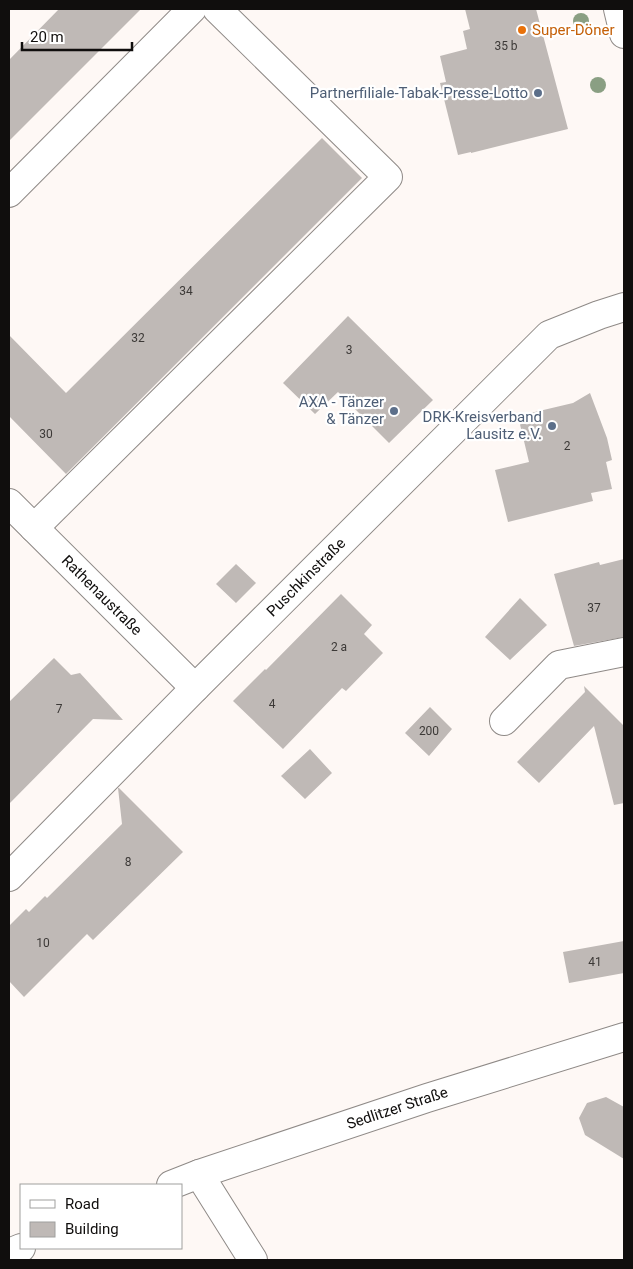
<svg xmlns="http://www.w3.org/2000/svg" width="633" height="1269" font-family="Roboto,sans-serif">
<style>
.building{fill:#bfb9b6}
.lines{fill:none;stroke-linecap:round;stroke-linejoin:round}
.minor-casing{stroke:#8f8a87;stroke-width:30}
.major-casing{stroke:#8f8a87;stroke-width:30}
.minor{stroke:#fff;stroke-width:28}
.major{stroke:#fff;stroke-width:28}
.tree{fill:#8a9f83}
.food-dot{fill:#e8710a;stroke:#fff;stroke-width:2}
.service-dot{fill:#5c6f8a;stroke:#fff;stroke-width:2}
.labels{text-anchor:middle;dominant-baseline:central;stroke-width:4.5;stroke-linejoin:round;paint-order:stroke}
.number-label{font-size:12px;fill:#3c3937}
.food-label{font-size:15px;fill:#c56008;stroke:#fff;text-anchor:start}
.service-label{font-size:15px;fill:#4e5e75;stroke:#fff;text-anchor:end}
.street-label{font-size:15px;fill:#100e0d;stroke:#fff}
</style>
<rect width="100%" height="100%" fill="#fef8f5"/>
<path class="building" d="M59 9H141L9 141V60Z
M465 9H536L568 129 471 153V152L458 155 440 83 446 82 440 56 467 49 463 31 470 29Z
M322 138 362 178 66 474 9 416V335L66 393Z
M348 316 433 400 389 443 338 392 315 414 283 383Z
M590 393 607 438 612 460 606 462 612 489 591 493 593 501 508 522 495 470 529 462 518 416 573 403Z
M624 559V637L574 646 554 574 599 562 600 565Z
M236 564 256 583 236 603 216 584Z
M341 594 372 625 364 634 383 653 346 691 342 688 283 749 233 701 265 669 266 670Z
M520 598 547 625 510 660 485 637Z
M54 658 71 675 80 673 123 720 93 719 9 804V702Z
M584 686 624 726V803L614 805 594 726 539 783 517 762 585 692Z
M430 707 452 729 429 756 405 733Z
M310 749 332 773 305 799 281 776Z
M118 788H119L183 852 93 940 87 934 24 997 9 981V926L26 909 29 912 45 896 47 898 122 824Z
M624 941V973L569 983 563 952Z
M606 1097 624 1107V1159L585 1135 579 1118 587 1103Z"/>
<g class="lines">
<defs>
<g id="minor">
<path d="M9 193 192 9"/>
<path id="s1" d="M9 503 195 688"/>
<path d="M34 528 388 177 217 9"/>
<path d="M504 721 559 665 624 652"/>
<path id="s2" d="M9 877 195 688 549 335 599 315 624 307"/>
<path d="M199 1174 253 1260"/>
</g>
<g id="major">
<path d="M618 9 624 34"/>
<path id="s3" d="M171 1185 199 1174 427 1098 624 1037"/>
<path d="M9 1253 21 1248"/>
</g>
</defs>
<use href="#minor" class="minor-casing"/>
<use href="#major" class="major-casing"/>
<use href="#minor" class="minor"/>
<use href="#major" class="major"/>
</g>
<g class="tree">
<circle cx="581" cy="21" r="8"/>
<circle cx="598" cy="85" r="8"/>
</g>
<circle class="food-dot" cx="522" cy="30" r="5"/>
<g class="service-dot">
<circle cx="538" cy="93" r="5"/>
<circle cx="394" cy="411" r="5"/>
<circle cx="552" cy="426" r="5"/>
</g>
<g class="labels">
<g class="number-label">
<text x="506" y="46">35 b</text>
<text x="186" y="291">34</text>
<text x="138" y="338">32</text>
<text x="349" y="350">3</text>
<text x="46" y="434">30</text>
<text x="567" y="446">2</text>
<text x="594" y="608">37</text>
<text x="339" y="647">2 a</text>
<text x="272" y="704">4</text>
<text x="59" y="709">7</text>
<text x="429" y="731">200</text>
<text x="128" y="862">8</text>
<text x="43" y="943">10</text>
<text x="595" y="962">41</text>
</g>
<g class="food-label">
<text x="532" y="30">Super-Döner</text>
</g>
<g class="service-label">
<text x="528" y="93">Partnerfiliale-Tabak-Presse-Lotto</text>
<text x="384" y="402">AXA - Tänzer<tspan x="384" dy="17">&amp; Tänzer</tspan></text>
<text x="542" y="417">DRK-Kreisverband<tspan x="542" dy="17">Lausitz e.V.</tspan></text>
</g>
<g class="street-label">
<text stroke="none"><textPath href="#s2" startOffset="422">Puschkinstraße</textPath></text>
<text stroke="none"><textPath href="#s1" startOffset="131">Rathenaustraße</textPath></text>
<text stroke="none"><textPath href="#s3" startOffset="239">Sedlitzer Straße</textPath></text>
</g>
</g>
<rect width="633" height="1269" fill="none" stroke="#100e0d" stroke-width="20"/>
<rect x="20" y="1184" width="162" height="65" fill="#ffffff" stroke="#9f9f9e"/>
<rect x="30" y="1200" width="25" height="8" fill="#ffffff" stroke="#9f9f9e"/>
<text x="65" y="1209" font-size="15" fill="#100e0d">Road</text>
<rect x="30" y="1222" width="25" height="15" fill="#bfb9b6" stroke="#9f9f9e"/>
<text x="65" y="1234" font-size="15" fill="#100e0d">Building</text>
<path d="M22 42v8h110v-8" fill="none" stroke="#100e0d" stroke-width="2.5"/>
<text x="30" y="42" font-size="15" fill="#100e0d" stroke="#ffffff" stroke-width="4" paint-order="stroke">20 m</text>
</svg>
